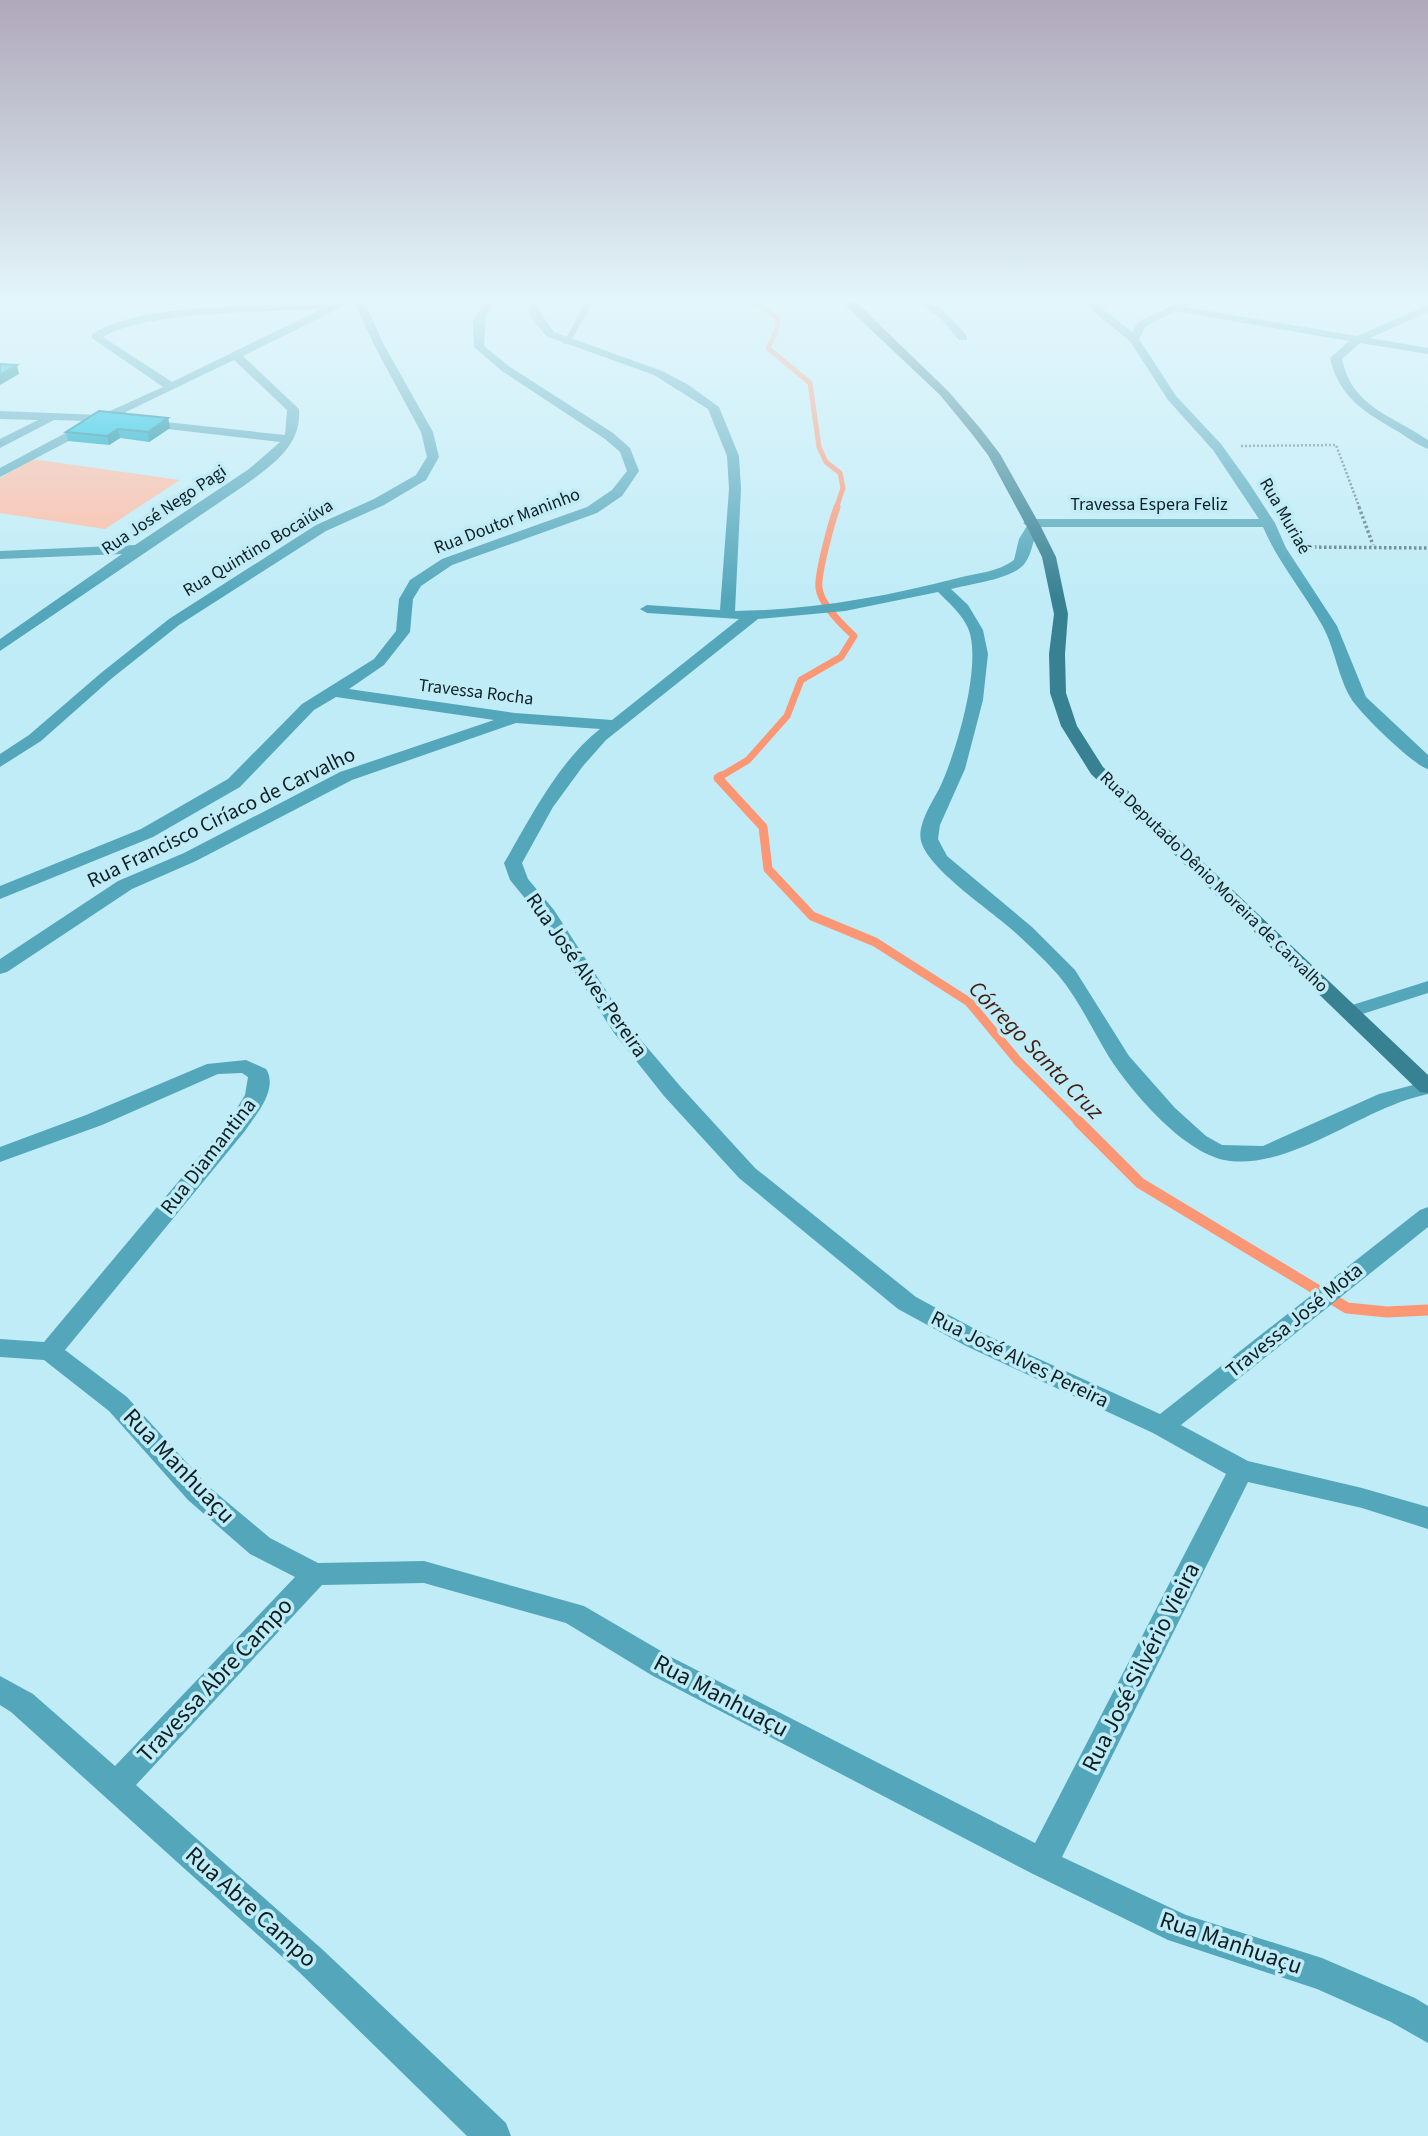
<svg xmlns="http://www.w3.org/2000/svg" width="1428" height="2136" font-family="'Source Sans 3',sans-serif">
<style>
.green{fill:#febba4}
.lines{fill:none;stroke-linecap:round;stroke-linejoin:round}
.stream-far3{stroke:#fb9775;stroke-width:5}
.stream-far2{stroke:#fb9775;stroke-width:7}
.stream-far1{stroke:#fb9775;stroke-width:9}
.stream{stroke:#fb9775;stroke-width:11}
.path-far1{stroke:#607e85;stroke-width:2.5;stroke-dasharray:2 2;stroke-linecap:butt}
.path{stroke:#607e85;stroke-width:3.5;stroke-dasharray:2.5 2.5;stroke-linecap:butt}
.lane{fill:#54a7bb;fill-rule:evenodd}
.street{fill:#54a7bb;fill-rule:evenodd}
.secondary{fill:#378193;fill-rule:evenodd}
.wall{fill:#01a1bc}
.shaded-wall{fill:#018399}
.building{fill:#01bbdb;stroke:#018399;stroke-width:2}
.labels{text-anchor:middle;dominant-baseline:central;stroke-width:7;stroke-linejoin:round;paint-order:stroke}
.far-street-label{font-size:18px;fill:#0d1e22;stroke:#c0ecf7}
.street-label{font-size:21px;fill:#0d1e22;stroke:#c0ecf7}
.water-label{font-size:23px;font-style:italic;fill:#431c0f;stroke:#c0ecf7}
.near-street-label{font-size:24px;fill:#0d1e22;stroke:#c0ecf7}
</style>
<rect width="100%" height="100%" fill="#c0ecf7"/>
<path class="green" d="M32 459 180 480 105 529 0 513V478Z"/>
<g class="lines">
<path class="stream-far3" d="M748 299 778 318 776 332 768 348 810 383 819 447 826 462 840 473 843 488 836 509"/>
<path class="stream-far2" d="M718 778 748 760 787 716 801 680 841 657 854 636C842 625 821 605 819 588 817 575 832 521 837 507"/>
<path class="stream-far1" d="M721 776 718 778 763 827 768 869 812 916 875 942 969 1002 1018 1061 1080 1123"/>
<path class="stream" d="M1078 1121 1140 1183 1347 1308 1387 1312 1428 1310"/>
<path class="path-far1" d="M1241 446 1336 445 1360 509"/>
<path class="path" d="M1359 507 1373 545
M1304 547 1428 548"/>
<path class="lane" d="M587 299H595L569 344H563Z"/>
<path class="street" d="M343 299H363L384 345 433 432 439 457 426 480 384 505 326 531 179 625 111 679 41 741 0 767V754L29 735 101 673 169 619 316 525 374 499 416 475 427 457 421 432 374 345 354 301 243 356 299 409C302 446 272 465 245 485L0 651V639L122 554 0 559V551L135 545 249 469 280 442 142 426 138 425V419L285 435 287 410 234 360 107 421 0 477V468L88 421 54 420 0 448V439L38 420 0 419V411L101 415 163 387 92 338V334C137 306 231 307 285 305 304 304 327 307 343 299ZM322 309 172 382 103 337C145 311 269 312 322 309Z
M486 299H497L486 315 484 346 510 367 613 433 630 448 639 471 622 496 597 513 452 565 421 586 413 599 410 632 384 665 349 689 515 713 612 720 739 619 647 613 640 609 647 605 720 610 729 489 727 456 708 409 654 375 546 336 532 318 528 309 530 299H540L538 309 554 332 662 371 687 384 719 407 739 456 741 489 735 611C811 610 885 597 958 578 977 573 998 572 1014 560L1019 539 1027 526 1023 523 1030 519H1259L1213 450 1168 400 1130 341 1095 313 1085 299H1095L1103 309 1132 332 1138 322 1184 300 1189 303 1185 307 1357 336 1428 305V312L1370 338 1428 348V354L1360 343 1342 359C1352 407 1391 415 1428 440V449C1418 445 1408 438 1399 432 1366 413 1339 398 1330 358L1349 341 1175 311 1146 326 1139 339 1176 396 1221 444 1249 483 1275 523 1286 548 1337 626 1366 697 1428 755V769C1414 766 1361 714 1352 700 1338 678 1335 648 1322 625 1303 591 1278 562 1263 527H1041C1031 540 1033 553 1025 563 1014 579 970 584 951 589L968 605 983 630 988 654 983 700 965 769 940 825 938 839 947 856 1032 927 1075 970 1129 1056 1175 1108 1206 1136 1222 1145 1263 1146 1379 1094 1428 1081V1094C1416 1097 1404 1100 1393 1105 1344 1124 1284 1167 1230 1161 1186 1156 1133 1094 1109 1057 1093 1031 1079 1000 1059 976 1047 962 1032 948 1018 935 994 912 929 871 921 841 917 824 933 801 940 787 956 753 983 663 968 628 961 613 949 603 938 592L845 611 758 619 606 740 583 766 553 807 522 863 528 879 554 910 629 1026 680 1086 755 1168 916 1297 984 1334 1160 1414 1420 1210 1428 1207V1227L1181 1425 1248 1461 1362 1488 1428 1507V1529L1362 1508 1248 1482 1062 1857 1186 1915 1322 1958 1415 1998 1428 2006V2043L1391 2022 1317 1989 1168 1940 1031 1873 653 1676 566 1623 424 1583 322 1585 136 1785 323 1950 506 2123 511 2136H467L299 1972 11 1712 0 1705V1676L33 1694 115 1766 295 1577 250 1554 188 1500 109 1411 44 1360 0 1357V1339L44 1342 229 1121 245 1095 248 1077 242 1073 218 1074 102 1125 0 1162V1147L86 1115 207 1064 246 1060 266 1069C279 1089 255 1116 245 1131L65 1350 127 1397 208 1486 270 1538 318 1563 424 1561 584 1606 673 1658 1035 1843 1226 1474 1153 1433 966 1346 898 1309 739 1178 664 1096 614 1033 537 913 510 880 504 863C531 817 558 762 600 729L516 723 352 780 196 861 132 889 7 972 0 974V959L118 881 184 853 340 772 494 720 336 697 314 710 240 787 153 837 0 899V886L141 829 228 779 302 704 374 659 396 631 399 599 410 580 442 559 587 507 612 490 627 471 620 452 605 439 502 371 474 347 473 321Z
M914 299C937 299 952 319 967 336V340H959L941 319Z
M1428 981V993L1350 1018 1343 1016 1340 1012 1343 1008Z"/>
<path class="secondary" d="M843 299H853L948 391 980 428 1000 454 1041 527 1056 557 1068 614 1065 654 1066 693 1077 726 1103 767 1428 1075V1093L1420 1092 1091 774 1061 726 1050 693 1049 654 1054 614 1042 557 1027 527 988 455 972 434 940 395 846 306Z"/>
</g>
<path class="wall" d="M168 418 170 428 149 442 120 438 109 445 68 441 66 432Z"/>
<path class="shaded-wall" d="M17 365 19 374 0 385V375Z
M168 418 170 428 149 442 148 432Z
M118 429 120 438 109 445 107 436Z"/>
<path class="building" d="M0 364 17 365 0 375Z
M99 411 168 418 148 432 118 429 107 436 66 432Z"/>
<linearGradient id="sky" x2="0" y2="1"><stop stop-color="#afa8ba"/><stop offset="0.5" stop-color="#e3f6fb"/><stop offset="1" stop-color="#e3f6fb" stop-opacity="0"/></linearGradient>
<rect width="1428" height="598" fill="url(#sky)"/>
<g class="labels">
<g class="far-street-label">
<text x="1149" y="504">Travessa Espera Feliz</text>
<text transform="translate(164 510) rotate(-34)">Rua José Nego Pagi</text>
<text transform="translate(1285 516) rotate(60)">Rua Muriaé</text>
<text transform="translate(507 521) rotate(-21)">Rua Doutor Maninho</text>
<text transform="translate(258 548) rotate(-31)">Rua Quintino Bocaiúva</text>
<text transform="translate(476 692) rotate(7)">Travessa Rocha</text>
<text transform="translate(1214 882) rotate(44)">Rua Deputado Dênio Moreira de Carvalho</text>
</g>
<g class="street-label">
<text transform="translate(221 817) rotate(-26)">Rua Francisco Ciríaco de Carvalho</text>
<text transform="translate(587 975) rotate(55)">Rua José Alves Pereira</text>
<text transform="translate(208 1156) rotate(-52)">Rua Diamantina</text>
<text transform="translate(1294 1320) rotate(-39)">Travessa José Mota</text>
<text transform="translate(1020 1359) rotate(26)">Rua José Alves Pereira</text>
</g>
<g class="water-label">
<text transform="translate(1036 1050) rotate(46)">Córrego Santa Cruz</text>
</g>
<g class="near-street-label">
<text transform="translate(179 1466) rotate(46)">Rua Manhuaçu</text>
<text transform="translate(1141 1667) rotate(-63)">Rua José Silvério Vieira</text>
<text transform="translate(215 1680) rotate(-47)">Travessa Abre Campo</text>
<text transform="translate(721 1696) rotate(28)">Rua Manhuaçu</text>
<text transform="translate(251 1907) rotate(42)">Rua Abre Campo</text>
<text transform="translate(1231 1943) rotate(19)">Rua Manhuaçu</text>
</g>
</g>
</svg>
